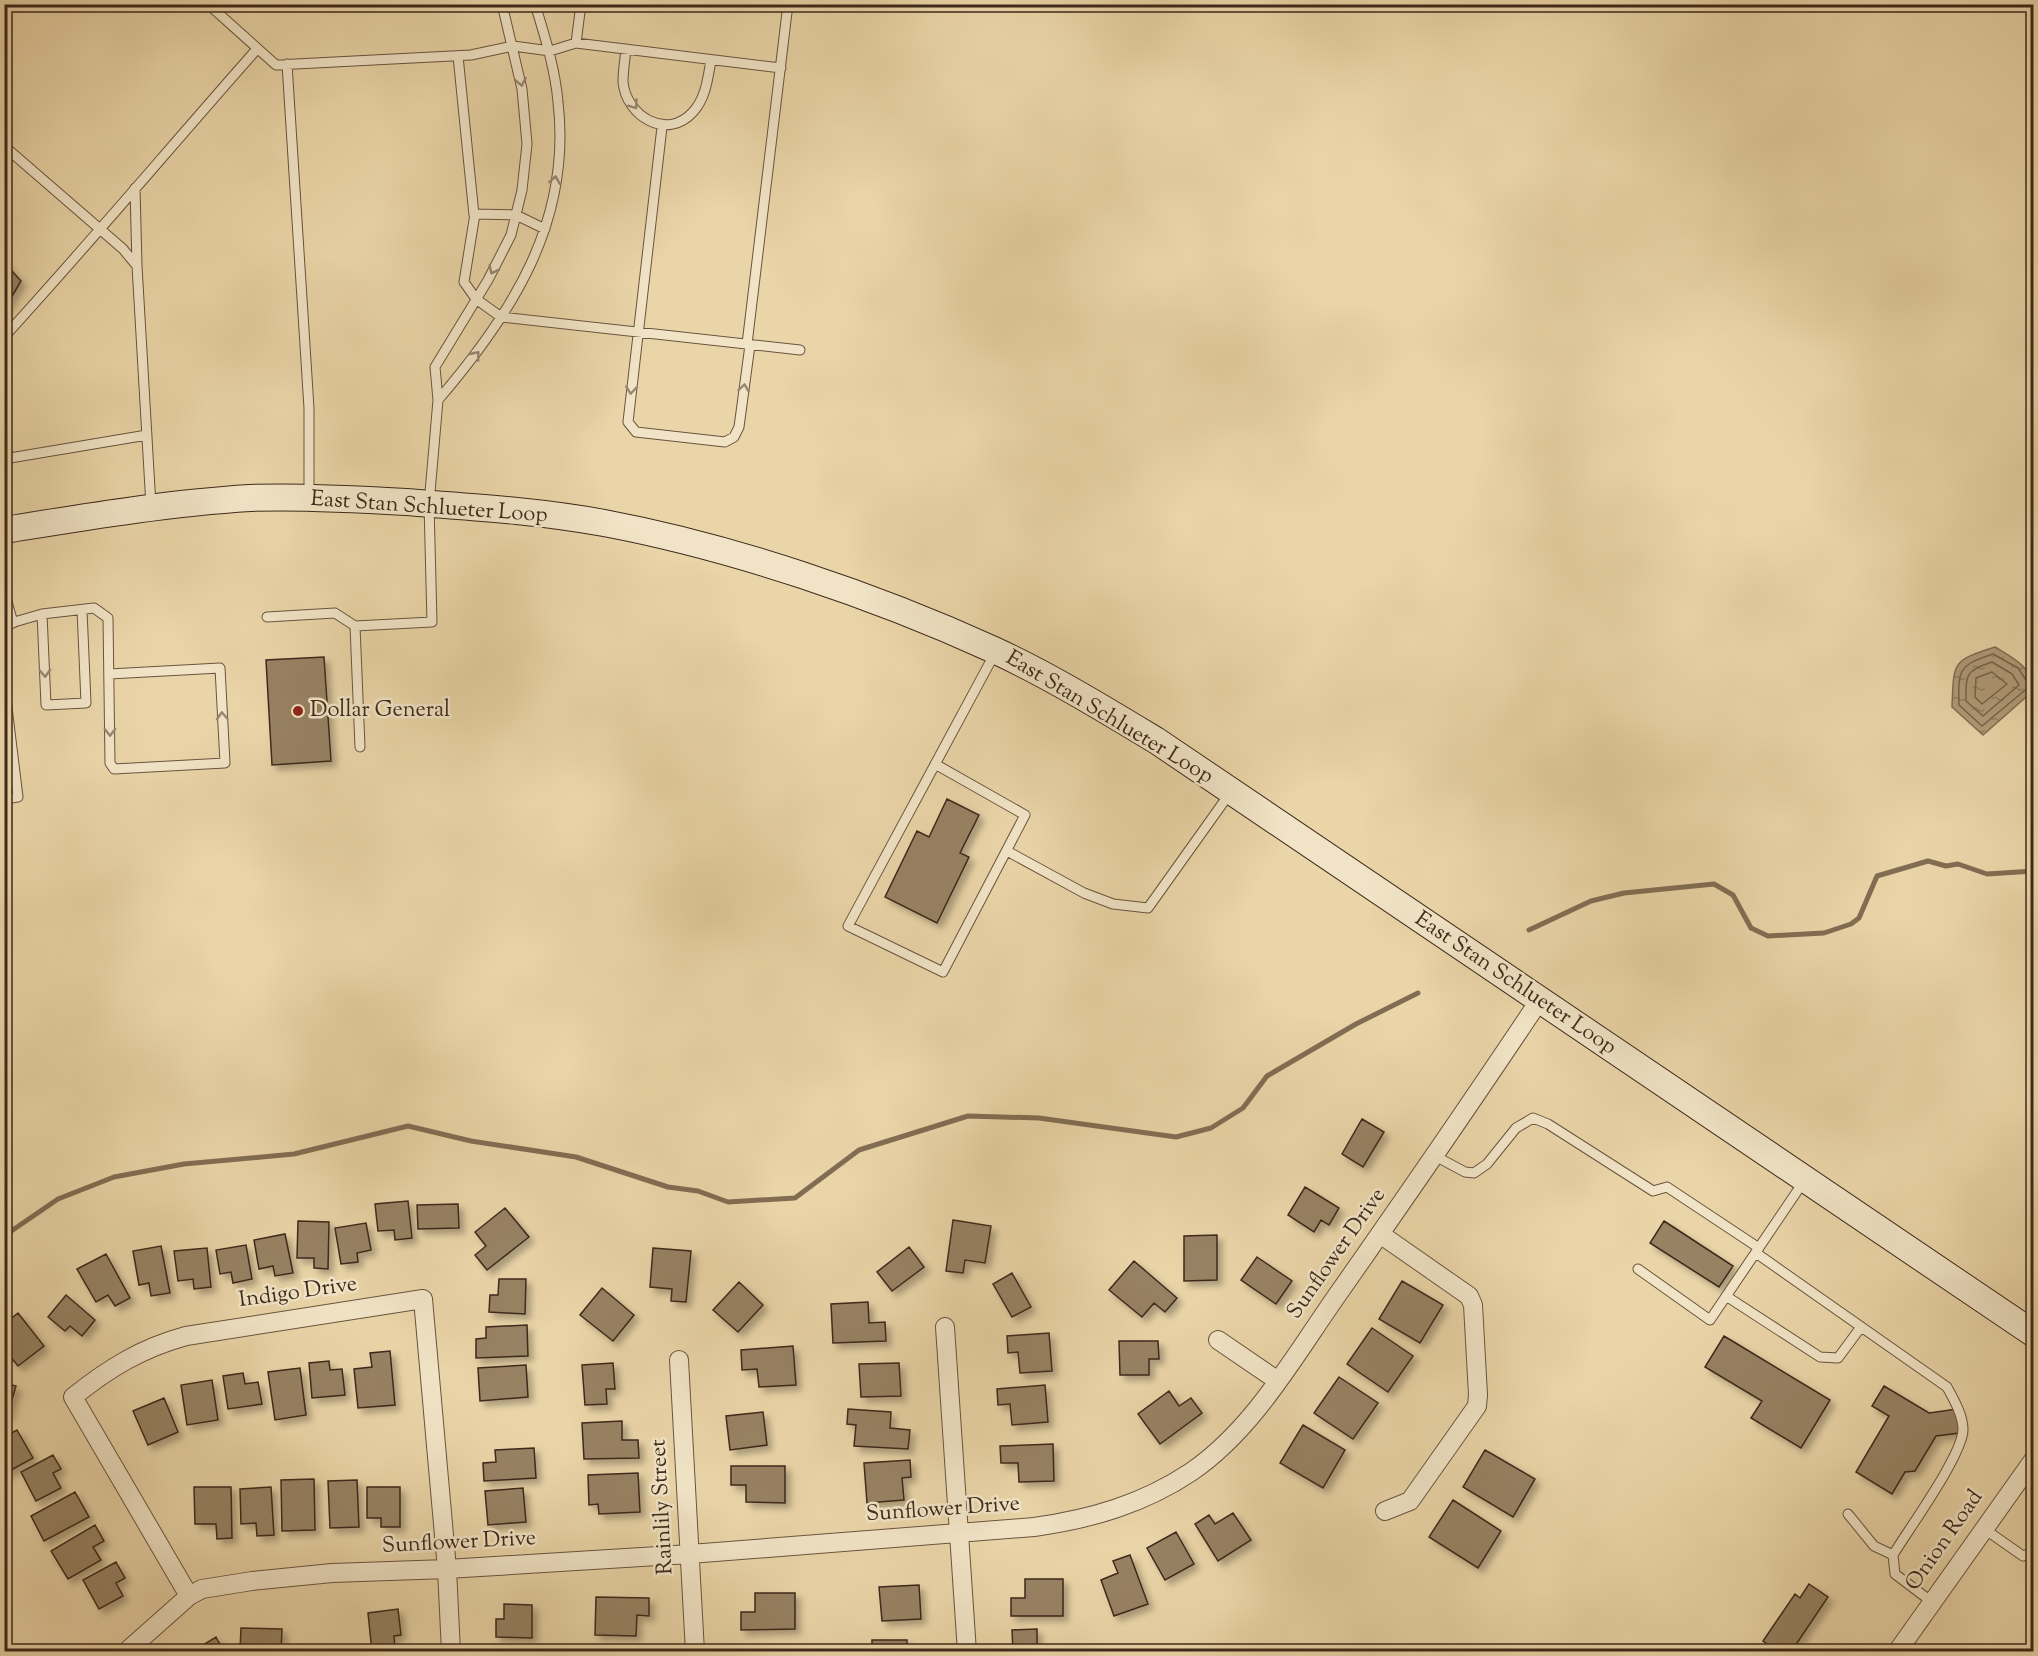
<svg xmlns="http://www.w3.org/2000/svg" width="2038" height="1656" font-family="'Sorts Mill Goudy',serif">
<style>
.water{fill:url(#water-ripples);stroke:#826d53;stroke-width:1.5}
.lines{fill:none;stroke-linecap:round;stroke-linejoin:round}
.shore{stroke:#77624a;stroke-width:1.5}
.stream{stroke:#826d53;stroke-width:5}
.building{fill:#978264;stroke:#3e291b;stroke-width:1.5;filter:url(#shadow)}
.service-casing{stroke:#69543e;stroke-width:11}
.minor-casing{stroke:#69543e;stroke-width:20}
.secondary-casing{stroke:#3e291b;stroke-width:28}
.service{stroke:#f1e4c6;stroke-width:9}
.minor{stroke:#f1e4c6;stroke-width:18}
.secondary{stroke:#f1e4c6;stroke-width:26}
.oneway{stroke:#988670}
.poi-dot{fill:#8f2418;stroke:#f1e4c6;stroke-width:2}
.labels{text-anchor:middle;dominant-baseline:central;stroke-width:5;stroke-linejoin:round;paint-order:stroke}
.street-label{font-size:22px;fill:#3e291b;stroke:#f1e4c6}
.poi-label{font-size:22px;fill:#3e291b;stroke:#f1e4c6;text-anchor:start}
</style>
<defs>
<pattern id="water-ripples" width="26" height="14" patternUnits="userSpaceOnUse" patternTransform="scale(1.5)"><rect width="26" height="14" fill="#b09b78"/><path d="M2 4q2-2 4 0t4 0M15 11q2-2 4 0t4 0" fill="none" stroke="#917e62"/></pattern>
<filter id="shadow"><feDropShadow dx="5" dy="5" stdDeviation="3" flood-color="#0004"/></filter>
</defs>
<rect width="100%" height="100%" fill="#ead5a8"/>
<filter id="stains"><feTurbulence type="fractalNoise" baseFrequency=".00333" numOctaves="4"/><feColorMatrix values="0 0 0 0 .2 0 0 0 0 .09 0 0 0 0 .02 0 0 0 .5 -.17"/></filter>
<radialGradient id="worn" r=".72"><stop offset=".6" stop-color="#630" stop-opacity="0"/><stop offset="1" stop-color="#630" stop-opacity=".3"/></radialGradient>
<path class="water" d="M1995 647C2013 658 2034 668 2033 691L1983 735 1952 707C1954 662 1951 661 1995 647Z"/>
<g class="lines">
<path class="shore" d="M1993 654 2018 668 2030 686 1982 726 1959 705C1958 669 1959 665 1993 654Z
M1992 662 2012 674 2019 685 1983 716 1966 701C1966 674 1965 671 1992 662Z
M1992 672 2007 684 1982 704 1975 697 1976 678Z"/>
<path class="stream" d="M1529 930 1591 901 1624 893 1714 884 1733 895 1751 928 1768 936 1824 933 1851 924 1859 918 1877 876 1928 861 1946 866 1958 864 1987 874 2034 871
M4 1236 58 1199 114 1177 184 1164 294 1154 408 1126 471 1141 576 1157 668 1187 698 1191 728 1202 795 1198 859 1150 968 1116 1039 1118 1176 1137 1211 1128 1243 1108 1267 1076 1356 1024 1418 993"/>
</g>
<path class="building" d="M4 262 21 281 4 310Z
M324 657 331 761 272 765 266 660Z
M947 799 979 815 960 853 969 857 937 923 885 897 917 831 929 837Z
M1362 1119 1384 1132 1363 1167 1342 1154Z
M1305 1187 1339 1208 1329 1225 1321 1220 1314 1232 1288 1215Z
M408 1201 412 1238 395 1240 394 1230 378 1231 375 1204Z
M458 1204 459 1228 418 1229 417 1205Z
M505 1208 529 1237 487 1270 475 1255 486 1246 475 1232Z
M953 1220 991 1226 985 1263 965 1260 963 1273 946 1271Z
M298 1221 329 1222 328 1269 314 1268V1258H297Z
M1664 1221 1733 1266 1719 1287 1650 1243Z
M366 1223 371 1250 357 1253 358 1262 341 1264 335 1228Z
M285 1234 293 1273 275 1276 273 1266 259 1269 254 1240Z
M1217 1235V1280L1184 1281V1236Z
M246 1245 252 1279 233 1283 231 1272 220 1274 216 1250Z
M161 1246 170 1293 151 1296 149 1283 139 1285 133 1251Z
M909 1247 924 1267 892 1291 877 1272Z
M207 1248 211 1287 194 1289 193 1279 178 1281 174 1251Z
M653 1248 691 1251 686 1302 671 1301 672 1289 650 1287Z
M106 1254 130 1298 115 1306 108 1295 96 1302 77 1269Z
M1257 1257 1292 1281 1276 1304 1241 1280Z
M1134 1261 1177 1298 1165 1312 1154 1303 1142 1317 1109 1290Z
M1012 1273 1031 1307 1012 1317 993 1284Z
M499 1279H526L525 1314 489 1312 490 1295H498Z
M1402 1281 1443 1305 1420 1343 1379 1319Z
M739 1282 763 1305 738 1332 713 1310Z
M602 1288 634 1315 613 1341 580 1315Z
M66 1295 95 1320 82 1336 70 1326 65 1331 48 1317Z
M868 1302 869 1323 885 1322 886 1341 833 1343 831 1304Z
M18 1313 44 1346 18 1366 4 1349V1324Z
M527 1325 528 1356 476 1358V1339L486 1338V1327Z
M1372 1328 1413 1356 1388 1392 1347 1364Z
M1049 1333 1052 1371 1020 1373 1018 1352 1008 1353 1007 1336Z
M1724 1336 1830 1400 1801 1448 1751 1418 1762 1401 1705 1367Z
M1119 1341H1158L1159 1359H1149V1375H1120Z
M793 1346 796 1385 759 1387 757 1369 742 1370 741 1350Z
M390 1351 395 1405 358 1408 354 1369 372 1367 370 1353Z
M329 1361 330 1370 342 1369 345 1395 312 1398 309 1363Z
M613 1363 615 1389H606L607 1404 585 1405 582 1365Z
M899 1363 901 1396 861 1397 859 1364Z
M526 1365 528 1397 480 1401 478 1368Z
M300 1368 306 1415 275 1420 268 1372Z
M243 1373 245 1384 258 1382 262 1404 228 1409 223 1376Z
M1339 1377 1378 1403 1353 1439 1314 1413Z
M212 1380 218 1420 187 1425 181 1385Z
M4 1383 16 1386 7 1417H4Z
M1045 1385 1048 1422 1012 1425 1010 1404 998 1405 997 1389Z
M1884 1386 1929 1413 1957 1409 1960 1433 1936 1436 1915 1471 1905 1472 1892 1494 1856 1472 1889 1416 1872 1406Z
M1169 1391 1179 1406 1191 1398 1202 1413 1160 1444 1138 1414Z
M164 1398 178 1432 148 1445 133 1411Z
M848 1409 891 1412 890 1428 910 1430 908 1449 854 1446 856 1425 847 1424Z
M763 1412 767 1445 730 1450 726 1416Z
M622 1421V1440H638L639 1458 584 1459 582 1423Z
M1303 1425 1345 1450 1323 1488 1280 1463Z
M17 1430 33 1458 4 1474V1437Z
M1053 1444 1054 1481 1019 1482 1018 1463H1001L1000 1446Z
M534 1448 536 1478 484 1481 483 1463 496 1462 495 1450Z
M1485 1450 1535 1479 1513 1517 1463 1487Z
M53 1455 61 1469 53 1473 61 1488 36 1501 21 1472Z
M910 1460 911 1477 902 1478 904 1500 867 1503 864 1463Z
M731 1466H785V1503L746 1502V1485H731Z
M638 1473 640 1512 599 1514 598 1504 589 1505 588 1475Z
M314 1479 315 1530 282 1531 281 1480Z
M357 1480 359 1527 330 1528 328 1481Z
M194 1487H231L232 1538 217 1539 216 1524H195Z
M271 1487 274 1535 257 1536 256 1523 241 1524 240 1489Z
M367 1487H400V1527H381V1518H367Z
M523 1488 526 1522 488 1525 485 1491Z
M75 1492 89 1517 44 1541 31 1516Z
M1453 1500 1501 1531 1478 1568 1429 1537Z
M1233 1513 1251 1540 1218 1561 1195 1524 1209 1515 1215 1524Z
M95 1525 104 1541 93 1547 101 1560 68 1579 51 1551Z
M1176 1532 1194 1564 1165 1580 1147 1548Z
M1130 1555 1148 1604 1114 1616 1101 1580 1118 1573 1113 1561Z
M116 1562 125 1578 116 1583 123 1596 99 1609 83 1580Z
M1025 1579H1063V1616H1011V1598H1025Z
M1809 1584 1828 1597 1791 1652H1778L1763 1641 1795 1594 1800 1598Z
M919 1585 921 1619 882 1621 879 1587Z
M755 1593H795V1629L741 1630V1612H755Z
M596 1597 649 1598V1616L637 1615 636 1636 595 1635Z
M504 1604 532 1605V1638L496 1637V1619H504Z
M398 1609 401 1635 394 1636 395 1650 372 1652 368 1613Z
M241 1628 282 1629 281 1651 240 1650Z
M1037 1629V1652H1013L1012 1630Z
M216 1637 224 1652H200L198 1648Z
M872 1640H907V1652H872Z
M10 1644 19 1652H4Z
M798 1646V1652H743V1647Z"/>
<g class="lines">
<defs>
<path id="service" d="M208 4 276 65 471 55 513 46 550 51 576 43
M581 4 576 43 781 68
M626 49C625 59 623 71 623 82 626 116 667 141 693 112 706 98 708 77 711 60
M458 56 474 215
M287 64 309 408V497
M662 127 628 422 636 432 725 442 734 437 739 427 750 345
M4 146 123 249 137 266 151 506
M135 188 137 266
M545 229 516 215 475 214 464 282 476 299 501 317 800 350
M4 337C90 243 172 145 257 49
M747 344 788 4
M438 400C512 314 572 221 558 102 555 68 545 37 535 4
M4 459 147 435
M4 591 13 623
M42 614 46 705 86 703 82 610
M267 617 335 613 355 626
M4 625 42 614 94 608 108 618 110 763 114 769 225 763 220 668 109 674
M4 683 18 797 4 799
M360 747 355 626 432 622 429 504 438 400 435 367 488 280 511 235 522 190 527 144 522 89 502 4
M935 764 1025 815 943 972 848 926 995 653
M1007 851 1084 893 1113 904 1148 908 1230 793
M1435 1156 1465 1172 1474 1173 1487 1164 1516 1128 1533 1118 1548 1124 1653 1191 1667 1187 1759 1248
M1756 1253 1947 1387C1954 1400 1963 1415 1963 1430 1962 1456 1908 1530 1893 1555L1895 1574 1932 1602
M1638 1269 1710 1320 1804 1181
M1726 1296 1820 1357 1838 1358 1861 1327
M1848 1514 1874 1546 1893 1555
M1983 1528 2023 1556 2034 1552"/>
<path id="minor" d="M1380 1234 1469 1296 1473 1305 1478 1395 1477 1406 1410 1501 1385 1511
M945 1327 967 1652
M1218 1340 1278 1381
M679 1360 695 1652
M189 1596 73 1397C109 1368 142 1348 186 1336L423 1299 447 1569 451 1652
M126 1652 189 1596 202 1589 252 1581 332 1573 447 1569 690 1554 1034 1527C1091 1519 1143 1504 1191 1472 1254 1429 1295 1355 1338 1294 1406 1197 1473 1100 1539 1001
M1897 1652 2034 1459"/>
<path id="secondary" d="M4 530C85 517 168 503 250 498 301 496 355 499 406 502 472 507 539 511 604 523 732 547 876 596 994 650 1050 676 1104 709 1157 741L2034 1334"/>
</defs>
<use href="#service" class="service-casing"/>
<use href="#minor" class="minor-casing"/>
<use href="#secondary" class="secondary-casing"/>
<use href="#service" class="service"/>
<use href="#minor" class="minor"/>
<use href="#secondary" class="secondary"/>
</g>
<defs><path id="oneway-chevron" d="M-2-3.5L2.5 0L-2 3.5" fill="none" stroke-width="1.6" stroke-linecap="round" stroke-linejoin="round" transform="scale(1.5)"/></defs>
<g class="oneway">
<use href="#oneway-chevron" transform="translate(521 82) rotate(79)"/>
<use href="#oneway-chevron" transform="translate(634 105) rotate(54)"/>
<use href="#oneway-chevron" transform="translate(555 180) rotate(-81)"/>
<use href="#oneway-chevron" transform="translate(493 270) rotate(117)"/>
<use href="#oneway-chevron" transform="translate(476 355) rotate(-51)"/>
<use href="#oneway-chevron" transform="translate(744 388) rotate(-82)"/>
<use href="#oneway-chevron" transform="translate(631 390) rotate(96)"/>
<use href="#oneway-chevron" transform="translate(45 673) rotate(88)"/>
<use href="#oneway-chevron" transform="translate(222 716) rotate(-93)"/>
<use href="#oneway-chevron" transform="translate(110 732) rotate(89)"/>
</g>
<circle class="poi-dot" cx="298" cy="711" r="6"/>
<g class="labels">
<g class="street-label">
<text transform="translate(429 508) rotate(4)">East Stan Schlueter Loop</text>
<text transform="translate(1109 718) rotate(31)">East Stan Schlueter Loop</text>
<text transform="translate(1515 984) rotate(34)">East Stan Schlueter Loop</text>
<text transform="translate(1337 1254) rotate(-55)">Sunflower Drive</text>
<text transform="translate(298 1293) rotate(-8)">Indigo Drive</text>
<text transform="translate(663 1507) rotate(-93)">Rainlily Street</text>
<text transform="translate(943 1510) rotate(-4)">Sunflower Drive</text>
<text transform="translate(1945 1541) rotate(-55)">Onion Road</text>
<text transform="translate(459 1543) rotate(-3)">Sunflower Drive</text>
</g>
<g class="poi-label">
<text x="310" y="711">Dollar General</text>
</g>
</g>
<rect width="2038" height="1656" fill="none" stroke="#ead5a8" stroke-width="24"/>
<rect x="6" y="6" width="2026" height="1644" fill="none" stroke="#3e291b" stroke-width="3"/>
<rect x="12" y="12" width="2014" height="1632" fill="none" stroke="#3e291b" stroke-width="1.5"/>
<rect width="100%" height="100%" filter="url(#stains)"/>
<rect width="100%" height="100%" fill="url(#worn)"/>
</svg>
